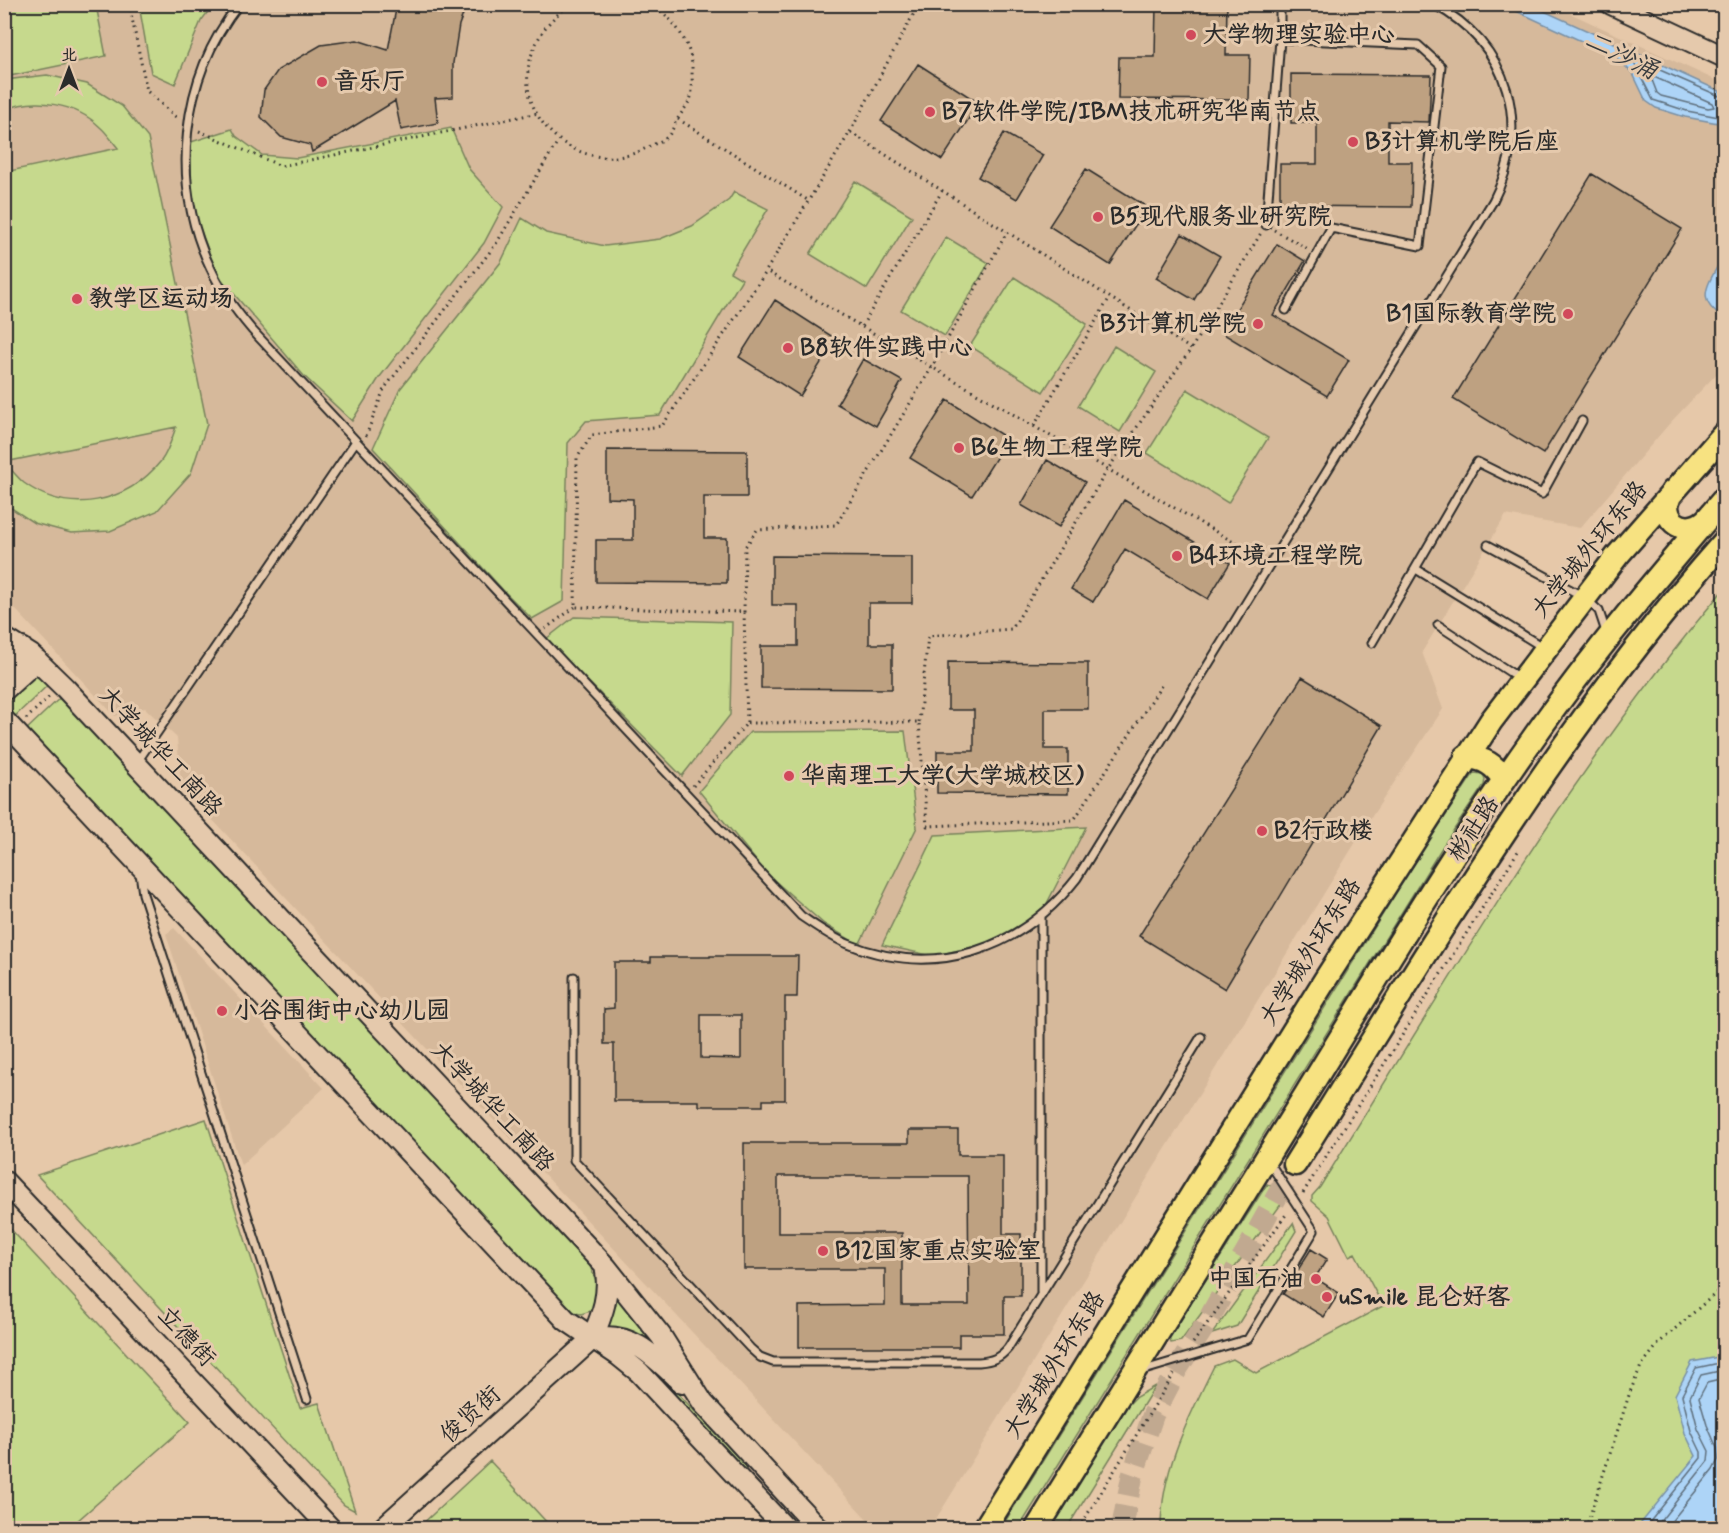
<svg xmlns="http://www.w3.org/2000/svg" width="1729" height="1533" font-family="Mynerve,'LXGW WenKai TC',sans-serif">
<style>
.built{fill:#d6b99b}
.green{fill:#c6d98d;stroke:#78825c;stroke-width:1.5}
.water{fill:#add4f7;stroke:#7990a5;stroke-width:1.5}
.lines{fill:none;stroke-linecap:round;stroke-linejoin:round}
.shore{stroke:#5f6f7d;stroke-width:1.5}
.building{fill:#bea181;stroke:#2b2b2b;stroke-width:1.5;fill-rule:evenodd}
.primary-tunnel{stroke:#c1a990;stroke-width:22;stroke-dasharray:22 11;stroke-linecap:butt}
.lane-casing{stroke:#2b2b2b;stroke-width:11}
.secondary-casing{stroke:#2b2b2b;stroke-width:24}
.primary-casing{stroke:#2b2b2b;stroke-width:27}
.path{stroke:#2b2b2b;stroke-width:3;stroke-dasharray:1.5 4.5;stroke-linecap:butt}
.lane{stroke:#e5c9ac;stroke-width:7}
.secondary{stroke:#e5c9ac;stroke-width:20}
.primary{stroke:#f7e281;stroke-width:22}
.poi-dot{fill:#d1495b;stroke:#e5c9ac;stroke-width:2}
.labels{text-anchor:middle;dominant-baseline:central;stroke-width:6;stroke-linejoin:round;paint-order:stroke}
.poi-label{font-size:24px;font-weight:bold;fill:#2b2b2b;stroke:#e5c9ac;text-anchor:start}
.street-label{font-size:24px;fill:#2b2b2b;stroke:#e5c9ac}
.water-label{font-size:26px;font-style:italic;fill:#383c3f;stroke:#e5c9ac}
</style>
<rect width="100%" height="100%" fill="#e6c8a9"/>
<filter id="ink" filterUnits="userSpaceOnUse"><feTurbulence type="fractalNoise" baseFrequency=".0167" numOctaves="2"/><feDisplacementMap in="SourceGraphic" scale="12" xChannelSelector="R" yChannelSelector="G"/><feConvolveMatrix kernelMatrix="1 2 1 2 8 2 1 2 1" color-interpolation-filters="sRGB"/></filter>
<g filter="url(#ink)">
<path class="built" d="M1550 4 1724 84V366L1669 424 1580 528 1506 515 1422 652 1443 709 1372 816 931 1527 881 1528 866 1518 181 786 177 738 145 708 115 716 5 598V5Z
M174 928 324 1088 241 1165 166 934Z"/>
<path class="green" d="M5 4 96 5 106 56 5 77Z
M139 5H213L201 21 175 84 151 73Z
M47 75 87 84 122 106 148 138 207 424 191 473 157 511 110 531 71 533 34 523 5 504V463C11 469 17 477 24 483 69 516 127 503 161 461 168 452 172 438 176 427L5 462V172L118 148C112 141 107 133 100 127 77 104 34 96 5 110V80Z
M451 128 469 169 503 207 484 243 379 378 352 421 304 376 217 274 191 204V142L232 129 236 136 262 155 297 158Z
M855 181 912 216 867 289 810 254Z
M734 192 768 209 730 272 742 279 660 415 586 421 568 443 564 601 532 619 503 590 373 448 400 389 501 262 522 218 546 233 605 246 660 239 692 226 729 200Z
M946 237 989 263 945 336 901 310Z
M1014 277 1087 324 1043 392 970 346Z
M1114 346 1156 372 1120 432 1078 406Z
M1187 389 1268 438 1228 503 1147 453Z
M1724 589V1528H1161C1161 1470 1189 1417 1214 1366L1233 1359 1256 1373 1383 1306 1355 1253 1349 1256 1329 1216 1312 1201V1196L1320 1187C1448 982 1568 774 1724 589Z
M574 617 732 622 730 715 682 776 546 639Z
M37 677 50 683 12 719C5 704 8 696 20 686 26 681 29 678 37 677Z
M63 695 587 1259 599 1288 594 1310 581 1314 569 1312 24 732Z
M905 731 917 827 859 945 824 924 767 874 699 791 750 732Z
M1474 773 1483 774 1485 779 1484 785 1441 849 1019 1528H1001L1422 851Z
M1086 827 1042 913 985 944 933 956 882 945 935 835Z
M206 1119 300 1408 319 1403 355 1511 344 1505 37 1175Z
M1267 1184 1273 1187 1282 1203 1181 1341 1171 1343 1169 1338Z
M4 1222 190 1422 69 1528H5Z
M1293 1223 1296 1231 1237 1326 1212 1334Z
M615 1292 662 1351 639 1336 609 1326Z
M642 1355 746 1466V1469H742L639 1359 638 1356Z
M1155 1386 1067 1528H1051L1127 1406 1136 1397Z
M490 1461 552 1528H418Z"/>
<path class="water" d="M1503 5H1531L1724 93V124L1685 117 1656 108 1646 101 1633 74 1616 57Z
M1724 259V318C1694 300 1708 285 1721 260Z
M1724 1356V1528H1637L1696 1456 1685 1433 1675 1395 1692 1362Z"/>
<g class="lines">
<path class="shore" d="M1654 77 1712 103 1714 107 1708 108 1661 96 1657 93 1652 80Z
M1724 98 1637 60 1633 61 1653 100 1687 111 1724 118
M1645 1528 1701 1458V1452L1691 1431 1682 1395 1696 1368 1724 1362
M1655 1528 1708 1461 1709 1451 1698 1429 1690 1397 1701 1375 1724 1370
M1666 1528 1713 1470 1718 1460 1717 1448 1707 1425 1699 1398 1707 1383 1724 1379"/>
</g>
<path class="building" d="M397 4H467L459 25 453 63V97L435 98 438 123 401 130 395 101 312 152 310 145 281 137 261 117 264 90 278 70 321 45 357 40 388 50Z
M1156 4H1227L1226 55H1250L1249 100 1118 99 1119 57H1155Z
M918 64 979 103 942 160 881 121Z
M1291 74 1431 75 1429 122 1388 121V162H1412L1411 207 1280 206V164H1317V123H1291Z
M1004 133 1043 155 1017 199 978 177Z
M1086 169 1147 207 1110 265 1049 226Z
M1592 174 1682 229 1543 454 1453 399Z
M1182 234 1220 256 1194 300 1156 278Z
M1277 244 1305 261 1273 315 1349 360 1327 396 1222 333Z
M775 300 836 339 800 396 739 357Z
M863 359 902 381 876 426 837 404Z
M947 400 1008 439 972 496 910 458Z
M607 450 747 451V497H704V538H727V583L596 582V540H633V499L607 498Z
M1047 460 1085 482 1059 527 1021 505Z
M1124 500 1230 563 1208 599 1125 549 1093 602 1071 589Z
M772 556 912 557V603H869V644H892V689L761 688V646H798V605H772Z
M948 662 1088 663V709H1045V749H1068V794L937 793V751H974V710H948Z
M1302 677 1382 726 1225 989 1139 936Z
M710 956H798L797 997H785V1100H763V1106H699V1101H614V1044H604V1009L614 1008V962H651V957H710ZM701 1015H741V1059L701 1058Z
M909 1130H958V1155H1003V1234H1021V1296H1004V1334H959V1347H799V1306L885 1305V1269H744V1143H909ZM778 1176H968L969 1305H902V1233H778Z
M1311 1249 1327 1259 1315 1278 1339 1293 1324 1317 1300 1302 1299 1304 1283 1294Z"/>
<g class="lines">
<path class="primary-tunnel" d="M1122 1528 1132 1477 1153 1415 1177 1369 1206 1324 1295 1164"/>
<defs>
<path id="lane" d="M239 4C180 79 170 184 211 269 221 291 236 311 252 330L801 916C816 926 831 937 848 944 935 979 1020 951 1077 878L1493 201C1532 126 1510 44 1433 4
M1280 39 1418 45 1441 66 1420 246 1331 228 1286 310
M1266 225 1280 39V4
M1488 545 1584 597 1599 611 1606 632
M1416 569 1544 648
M1438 625 1519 678
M1372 643 1477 462 1542 494 1582 421
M137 762 356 441
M140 873 143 894 307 1399
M574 977V1160L750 1348 760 1357 773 1362H979C992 1361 1000 1358 1008 1348L1201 1037
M1041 1292V917
M1141 1371 1248 1339 1314 1231 1269 1162"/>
<path id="secondary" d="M1611 4 1724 57
M4 638 31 655 65 688 606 1267 661 1336 703 1403 818 1528
M4 664 22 648
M4 690 37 660
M4 720 566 1320 618 1355 639 1372 785 1528
M4 1181 330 1528
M592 1339C630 1329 657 1359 682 1383
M383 1528 592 1339C602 1315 611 1293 605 1266"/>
<path id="primary" d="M1673 491C1655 516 1683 540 1706 520
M1466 757C1484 758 1495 765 1504 780
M1295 1164C1429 951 1556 731 1724 542
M985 1528 1325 980 1491 721 1617 556 1724 434
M1037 1528C1126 1384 1216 1239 1306 1094 1380 974 1452 852 1534 737 1592 654 1658 576 1724 499"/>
</defs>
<use href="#lane" class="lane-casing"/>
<use href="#secondary" class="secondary-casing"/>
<use href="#primary" class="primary-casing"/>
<path class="path" d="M129 4 147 91 178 119
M573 4C553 15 541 30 533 51 506 119 586 183 648 147 654 144 663 141 668 136 672 132 674 125 677 120 681 113 689 104 691 97 693 88 692 78 692 69 693 46 671 13 649 4
M678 119 809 201
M199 131 281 166 538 113
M850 132 919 4
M1274 230 1308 249
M862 326 942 191
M1191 349 850 132 766 271 1261 558
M1034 426 1110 297
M366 436 384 389 496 244 558 141
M744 612 745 547 757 530 836 525 932 367 1007 232
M545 629 575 607
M26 719 49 697
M919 722 928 636 1012 629 1108 469 1191 349 1261 233
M747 723 919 722 927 826 1074 820 1163 683
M693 786 747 723 744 612 575 607 577 458 592 435 662 426 766 272
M1303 1193 1520 848
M1193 1343 1288 1212
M1079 1528 1174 1374
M1586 1528 1630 1392 1641 1366 1660 1342 1724 1286"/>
<use href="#lane" class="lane"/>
<use href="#secondary" class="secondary"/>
<use href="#primary" class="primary"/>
</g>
</g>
<g class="poi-dot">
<circle cx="1191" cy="35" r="6"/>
<circle cx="322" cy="82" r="6"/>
<circle cx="930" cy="112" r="6"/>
<circle cx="1353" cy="142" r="6"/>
<circle cx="1098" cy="217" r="6"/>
<circle cx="77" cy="299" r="6"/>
<circle cx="1568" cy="314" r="6"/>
<circle cx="1258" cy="324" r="6"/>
<circle cx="788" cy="348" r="6"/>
<circle cx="959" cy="448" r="6"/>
<circle cx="1177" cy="556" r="6"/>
<circle cx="789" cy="776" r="6"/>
<circle cx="1262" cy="831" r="6"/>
<circle cx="222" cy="1011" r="6"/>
<circle cx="823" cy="1251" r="6"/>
<circle cx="1316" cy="1279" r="6"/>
<circle cx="1327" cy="1297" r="6"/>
</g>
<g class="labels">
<g class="poi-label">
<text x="1203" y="35">大学物理实验中心</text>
<text x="334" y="82">音乐厅</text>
<text x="942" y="112">B7软件学院/IBM技术研究华南节点</text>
<text x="1365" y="142">B3计算机学院后座</text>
<text x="1110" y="217">B5现代服务业研究院</text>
<text x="89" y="299">教学区运动场</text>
<text x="1556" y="314" text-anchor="end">B1国际教育学院</text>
<text x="1246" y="324" text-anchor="end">B3计算机学院</text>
<text x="800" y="348">B8软件实践中心</text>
<text x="971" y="448">B6生物工程学院</text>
<text x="1189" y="556">B4环境工程学院</text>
<text x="801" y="776">华南理工大学(大学城校区)</text>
<text x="1274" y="831">B2行政楼</text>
<text x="234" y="1011">小谷围街中心幼儿园</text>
<text x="835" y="1251">B12国家重点实验室</text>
<text x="1304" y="1279" text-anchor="end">中国石油</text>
<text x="1339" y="1297">uSmile 昆仑好客</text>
</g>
<g class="street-label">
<text transform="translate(1590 550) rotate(-51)">大学城外环东路</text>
<text transform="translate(160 752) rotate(47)">大学城华工南路</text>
<text transform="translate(1474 829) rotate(-57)">彬社路</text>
<text transform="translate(1311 952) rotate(-58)">大学城外环东路</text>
<text transform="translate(492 1107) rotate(47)">大学城华工南路</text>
<text transform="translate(186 1337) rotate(47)">立德街</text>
<text transform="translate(1055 1365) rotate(-58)">大学城外环东路</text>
<text transform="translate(471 1415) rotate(-42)">俊贤街</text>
</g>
<g class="water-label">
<text transform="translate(1621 56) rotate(26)">二沙涌</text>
</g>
</g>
<rect width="1729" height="1533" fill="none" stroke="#e5c9ac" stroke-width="24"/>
<rect x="12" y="12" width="1705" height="1509" fill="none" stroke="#2b2b2b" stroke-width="2" filter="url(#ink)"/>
<g transform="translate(69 69)" stroke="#e5c9ac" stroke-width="4.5" paint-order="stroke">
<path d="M0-4.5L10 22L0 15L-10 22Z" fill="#2b2b2b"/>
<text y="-9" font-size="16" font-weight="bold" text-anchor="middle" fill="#2b2b2b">北</text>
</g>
</svg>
